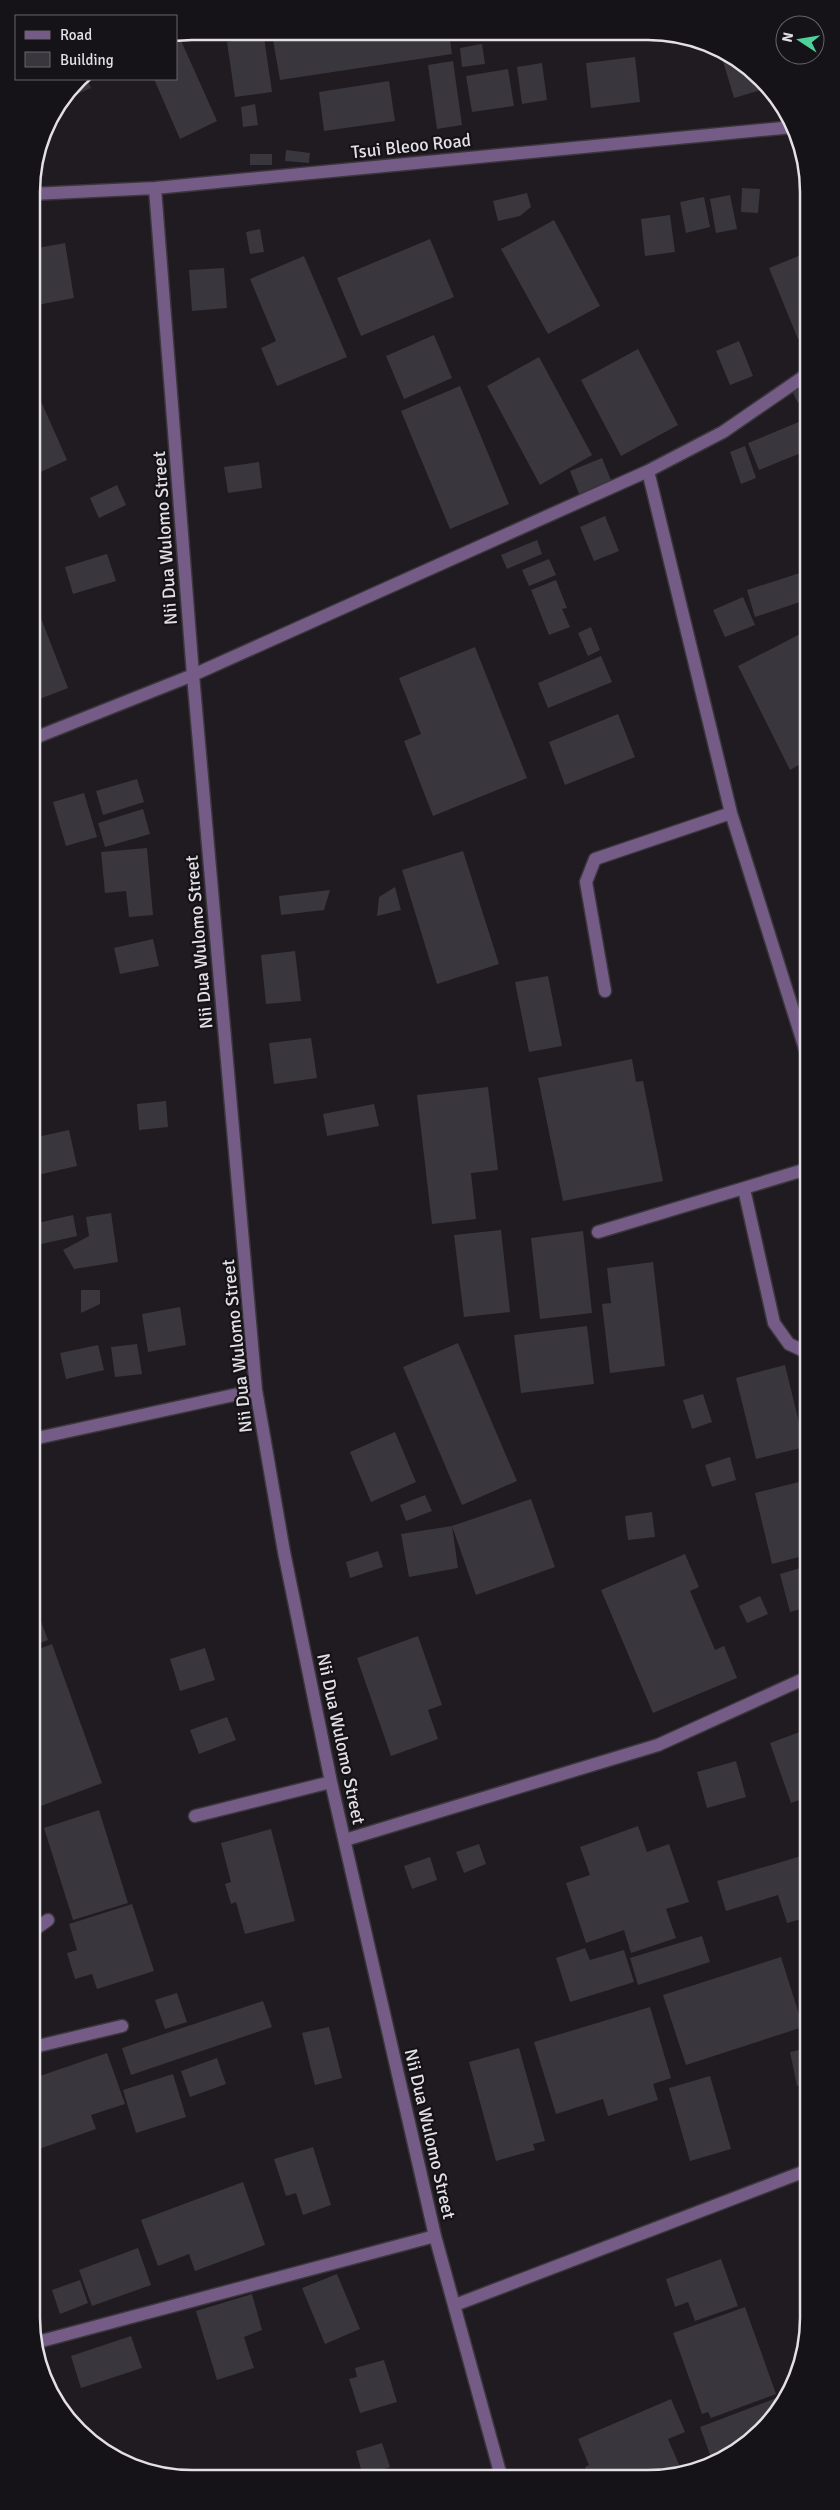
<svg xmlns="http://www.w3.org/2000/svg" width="840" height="2510" font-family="Signika,sans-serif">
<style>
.building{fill:#3a363d}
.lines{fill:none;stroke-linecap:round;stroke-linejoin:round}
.minor-casing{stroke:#3a373c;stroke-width:15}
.minor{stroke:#755c86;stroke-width:12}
.labels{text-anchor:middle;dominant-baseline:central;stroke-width:4.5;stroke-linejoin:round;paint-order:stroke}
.street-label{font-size:18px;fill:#e3e0e5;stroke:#151218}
.rim{fill:none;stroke:#e3e0e5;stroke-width:2.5}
</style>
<rect width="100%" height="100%" fill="#1f1b21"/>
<path class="building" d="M327 32 449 33 452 54 280 80 273 40Z
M176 34H178L217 121 180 139 154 79H176Z
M264 37 272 92 235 97 227 42Z
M482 44 485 64 462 67 460 48Z
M635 57 640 102 591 108 586 63Z
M735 58 756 74 761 90 734 98 723 61Z
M453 61 462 125 437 129 428 65Z
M542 63 547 100 522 104 517 67Z
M508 69 514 106 472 112 466 76Z
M80 79H87L91 88 70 97 68 94Z
M389 81 395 121 324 131 319 92Z
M255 104 258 125 243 127 241 107Z
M286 150 310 153 309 163 285 161Z
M250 154H272V165H250Z
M742 188 760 189 758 213 741 212Z
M527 193 531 207 520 216 498 221 493 201Z
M730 195 737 229 716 233 710 199Z
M704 197 710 227 686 233 680 202Z
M670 215 675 252 645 256 641 219Z
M554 220 600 306 548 334 501 249Z
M260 229 264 252 250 254 246 232Z
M430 239 454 297 361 336 337 278Z
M65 243 74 298 32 306V249Z
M806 253V336L798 339 769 268Z
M304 256 347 357 277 386 261 348 276 341 250 279Z
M224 268 227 308 192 311 189 270Z
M434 335 452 378 404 399 386 356Z
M739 341 753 376 730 385 716 351Z
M638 349 678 425 621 456 581 380Z
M539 357 592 455 540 485 487 386Z
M32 381 67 460 32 476Z
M806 385V399L798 403 792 391Z
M460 386 509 504 450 529 401 411Z
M806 419V451L759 470 748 443Z
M745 446 756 478 741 484 730 452Z
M602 458 611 480 579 494 570 471Z
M259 462 262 488 228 493 224 467Z
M117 485 126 505 99 518 90 498Z
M605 516 619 551 594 561 580 527Z
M537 540 542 554 507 569 501 555Z
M107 554 116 581 73 594 65 567Z
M549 559 556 575 529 586 522 570Z
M806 571V600L755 617 747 590Z
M556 580 567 608 562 609 570 627 549 635 531 590Z
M743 597 755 625 725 637 713 610Z
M34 600 68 688 32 702V601Z
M591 627 600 650 588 656 578 633Z
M806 631V761L790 770 738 666Z
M475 647 527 778 433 816 404 741 421 734 399 678Z
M601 656 612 682 548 708 538 683Z
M618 714 635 757 565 785 549 742Z
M137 779 144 802 103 815 96 791Z
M84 793 97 837 66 846 53 802Z
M143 809 150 834 105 847 98 823Z
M147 848 153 915 129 917 126 891 105 893 101 852Z
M463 851 499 964 437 984 402 870Z
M395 887 401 910 377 916 379 897Z
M330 890 324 910 281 915 279 896Z
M153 939 159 966 120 974 114 948Z
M295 951 301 1001 266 1004 261 955Z
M548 976 562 1046 529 1052 515 982Z
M311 1038 317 1078 274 1084 269 1043Z
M632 1059 636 1082 643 1081 663 1181 563 1201 538 1078Z
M488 1087 498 1170 471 1173 476 1219 432 1224 417 1095Z
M166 1101 168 1127 139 1130 137 1104Z
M374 1104 379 1126 327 1136 323 1114Z
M69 1130 77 1166 33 1176V1138Z
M111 1213 118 1262 74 1269 63 1250 89 1236 86 1217Z
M73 1215 77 1236 37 1245 33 1224Z
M501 1230 510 1312 464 1317 454 1235Z
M583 1231 592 1313 540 1319 531 1238Z
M653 1262 665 1366 610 1373 602 1304 611 1303 607 1268Z
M81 1290H100V1304L81 1313Z
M180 1307 186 1345 148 1352 142 1314Z
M587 1326 594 1384 521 1393 514 1335Z
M458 1343 517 1481 462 1505 403 1367Z
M137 1344 142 1374 115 1377 111 1347Z
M98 1345 104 1370 66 1379 60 1353Z
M785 1365 805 1447 756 1459 736 1378Z
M703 1394 712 1422 692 1429 683 1400Z
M395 1432 416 1482 371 1502 350 1452Z
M730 1457 736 1480 712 1487 705 1465Z
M807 1480V1555L772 1564 755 1493Z
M425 1495 432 1511 406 1521 400 1505Z
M531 1499 555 1567 476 1595 452 1526Z
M652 1512 655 1537 628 1540 625 1516Z
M452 1526 458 1568 409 1577 401 1534Z
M378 1551 383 1567 350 1578 346 1562Z
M685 1554 699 1587 690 1591 715 1650 724 1646 737 1678 653 1713 601 1590Z
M807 1566V1607L790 1612 780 1574Z
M760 1596 768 1614 747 1623 739 1606Z
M33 1601 48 1640 33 1646Z
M418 1636 442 1705 428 1710 438 1739 391 1756 357 1658Z
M52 1644 102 1783 38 1807 34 1796V1784L39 1782 34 1768V1651Z
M205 1648 215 1680 180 1691 170 1659Z
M227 1717 236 1740 199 1754 190 1730Z
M808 1729V1797L791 1803 770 1743Z
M736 1761 746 1797 707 1808 697 1772Z
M99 1810 128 1903 73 1920 44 1828Z
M638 1826 647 1852 669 1844 689 1902 666 1909 676 1938 631 1953 624 1930 586 1943 566 1883 590 1875 580 1847Z
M271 1829 295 1921 245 1934 236 1902 231 1904 225 1884 231 1882 221 1843Z
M479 1844 486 1864 464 1873 456 1852Z
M808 1854V1917L787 1923 778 1895 726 1911 717 1881Z
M430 1857 437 1880 412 1889 404 1866Z
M132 1904 154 1971 97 1989 92 1974 75 1979 67 1953 77 1950 69 1924Z
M702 1936 710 1962 638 1985 630 1958Z
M585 1948 590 1960 624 1950 634 1982 570 2002 556 1958Z
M781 1957 803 2027 686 2065 663 1995Z
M177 1993 187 2022 165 2029 155 2000Z
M263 2001 272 2027 131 2075 122 2048Z
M650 2007 671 2078 653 2084 658 2100 608 2116 603 2099 556 2114 534 2042Z
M329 2027 342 2078 315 2085 302 2033Z
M519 2048 545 2141 533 2144 535 2150 496 2161 469 2062Z
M808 2048V2083L797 2086 790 2052Z
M107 2053 125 2104 91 2115 96 2129 39 2149 34 2135V2078Z
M217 2058 226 2084 190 2097 181 2071Z
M173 2074 186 2117 136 2133 123 2090Z
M710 2076 731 2149 690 2161 669 2088Z
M313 2147 331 2205 303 2215 296 2193 286 2196 274 2159Z
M243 2182 265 2245 195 2271 189 2254 158 2266 141 2220Z
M138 2248 151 2285 92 2306 79 2270Z
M721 2259 738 2306 695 2321 688 2302 675 2307 666 2279Z
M337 2274 360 2329 325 2344 302 2288Z
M80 2280 88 2303 60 2314 52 2290Z
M252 2294 262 2330 244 2337 254 2368 217 2380 196 2311Z
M745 2307 776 2394 711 2418 708 2412 702 2414 673 2333Z
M131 2336 142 2368 81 2388 71 2356Z
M384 2360 397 2402 360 2413 349 2379 357 2377 355 2368Z
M787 2394 769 2424 729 2457 713 2463 700 2427Z
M671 2399 685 2432 668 2439 683 2474 589 2476 585 2467 589 2465 578 2439Z
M382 2443 390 2467 363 2476 356 2451Z"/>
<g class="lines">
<defs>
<path id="minor" d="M155 188 193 675 256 1390 284 1552 331 1782 435 2236 501 2476
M32 194 155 188 793 127
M648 471 731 813 807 1055
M32 739 193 675 648 471 723 432 806 375
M605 991 586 882 595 859 731 813
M744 1189 774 1323 789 1344 804 1351 807 1350
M598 1232 807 1169
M33 1439 256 1390
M195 1816 331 1782
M345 1840 658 1745 808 1677
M34 1930 48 1920
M34 2047 122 2026
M455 2305 808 2170
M34 2343 435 2236"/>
</defs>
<use href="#minor" class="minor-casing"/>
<use href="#minor" class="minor"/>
</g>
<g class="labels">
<g class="street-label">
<text transform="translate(411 146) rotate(-6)">Tsui Bleoo Road</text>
<text transform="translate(165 538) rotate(-94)">Nii Dua Wulomo Street</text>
<text transform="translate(199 942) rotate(-95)">Nii Dua Wulomo Street</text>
<text transform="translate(237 1346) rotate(-96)">Nii Dua Wulomo Street</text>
<text transform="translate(341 1739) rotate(78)">Nii Dua Wulomo Street</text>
<text transform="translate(430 2134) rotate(77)">Nii Dua Wulomo Street</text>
</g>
</g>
<path d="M0 0H840V2510H0ZM192 40H648A152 152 0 0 1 800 192V2318A152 152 0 0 1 648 2470H192A152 152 0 0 1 40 2318V192A152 152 0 0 1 192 40Z" fill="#151218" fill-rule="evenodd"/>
<path class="rim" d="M192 40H648A152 152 0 0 1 800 192V2318A152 152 0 0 1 648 2470H192A152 152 0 0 1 40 2318V192A152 152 0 0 1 192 40Z"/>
<rect x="15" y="15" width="162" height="65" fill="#151218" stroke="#67646a"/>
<rect x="25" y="31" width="25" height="8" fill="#755c86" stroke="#67646a"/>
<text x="60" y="40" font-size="15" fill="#e3e0e5">Road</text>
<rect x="25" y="52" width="25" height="15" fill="#3a363d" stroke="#67646a"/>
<text x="60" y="65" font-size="15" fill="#e3e0e5">Building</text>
<g transform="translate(800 40) rotate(282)"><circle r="24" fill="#151218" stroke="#67646a"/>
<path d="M0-4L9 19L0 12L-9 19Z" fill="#4dd39a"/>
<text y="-8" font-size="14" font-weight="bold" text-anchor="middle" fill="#e3e0e5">N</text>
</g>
</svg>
